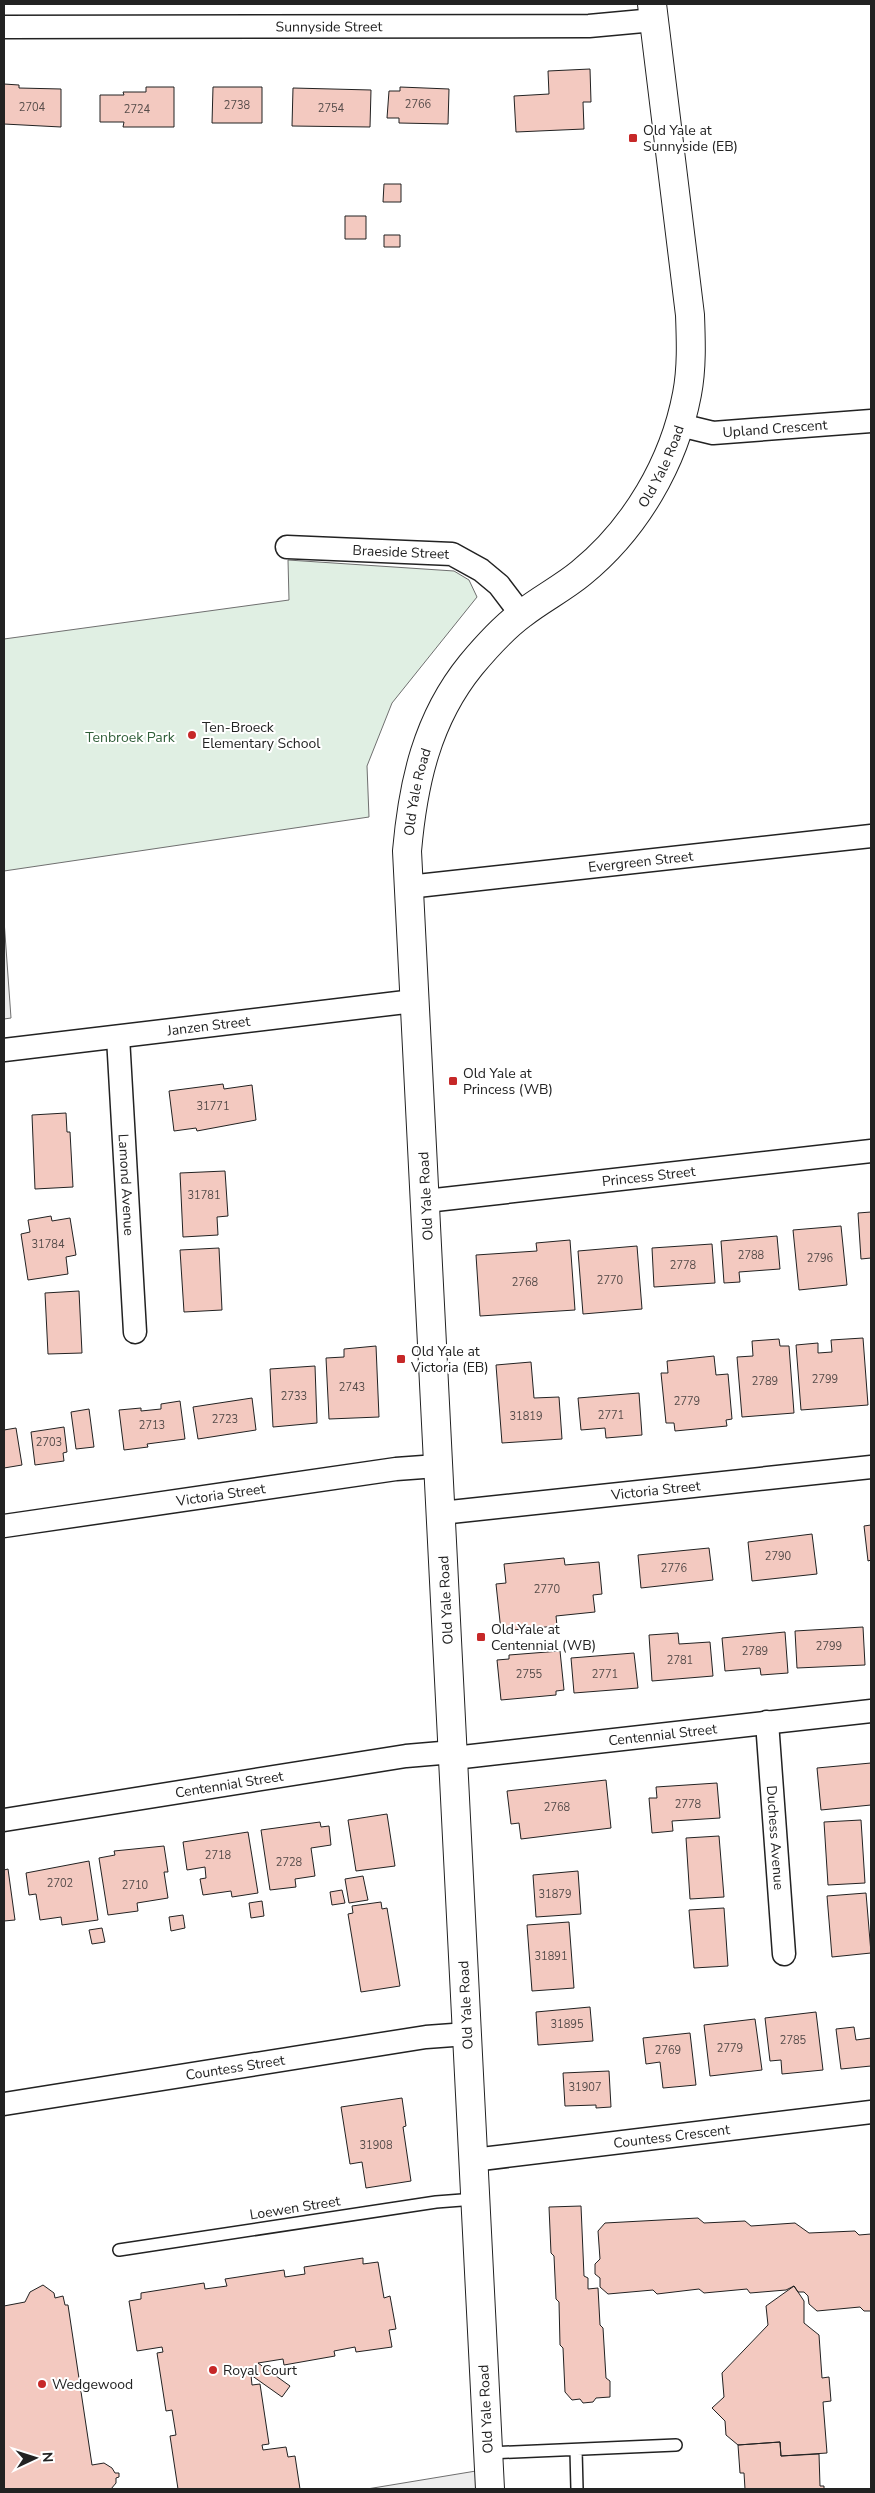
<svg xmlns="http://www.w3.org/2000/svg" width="875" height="2493" font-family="'Nunito Sans',sans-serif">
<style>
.green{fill:#e0efe3;stroke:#6f6f6f}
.parking{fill:#ededed;stroke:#6f6f6f}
.building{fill:#f3c9c0;stroke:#222}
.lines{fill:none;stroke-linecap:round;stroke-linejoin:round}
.lane-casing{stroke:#222;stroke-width:14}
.street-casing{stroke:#222;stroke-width:25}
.secondary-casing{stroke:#222;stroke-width:30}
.lane{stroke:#fff;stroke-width:11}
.street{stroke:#fff;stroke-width:22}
.secondary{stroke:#fff;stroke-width:28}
.poi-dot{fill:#c62828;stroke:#fff;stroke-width:2}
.labels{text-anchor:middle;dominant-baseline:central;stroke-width:4;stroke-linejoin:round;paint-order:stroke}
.number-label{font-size:11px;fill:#564c4a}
.street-label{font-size:14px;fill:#222;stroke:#fff}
.poi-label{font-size:14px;fill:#222;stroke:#fff;text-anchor:start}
.park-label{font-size:14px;fill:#2f5e38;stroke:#fff}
</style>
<rect width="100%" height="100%" fill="#fff"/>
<path class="green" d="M288 560 454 571 469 580 477 597 392 703 367 766 369 817 4 871V639L289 600Z"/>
<path class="parking" d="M4 920 11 1018 4 1019Z
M482 2470 480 2489H367Z"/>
<path class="building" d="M590 69 591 102H583L584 129 516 132 514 96 549 94 548 71Z
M4 84 19 85V88L61 89V127L4 124Z
M146 87H174V127H123L124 122H100V95H124L123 92H146Z
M213 87H262V123H212Z
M400 87 449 89 448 124 399 123V118H387L389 91H400Z
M293 88 371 90 370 127 292 126Z
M384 184H401V202H383Z
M345 216H366V239H345Z
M384 235H400V247H384Z
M223 1084 224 1089 252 1085 256 1120 197 1131 196 1128 174 1131 169 1091Z
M66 1113 67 1132H70L73 1187 35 1189 32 1115Z
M225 1171 228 1216 217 1217 218 1235 183 1237 180 1173Z
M871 1212V1258L861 1259 858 1213Z
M51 1216 52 1221 70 1218 76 1255 66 1257 68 1274 28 1280 21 1234 30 1232 28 1220Z
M841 1226 847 1285 799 1290 793 1230Z
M777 1236 780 1269 739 1272 740 1282 724 1283 721 1241Z
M570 1240 575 1310 480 1316 476 1255 537 1251 536 1243Z
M712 1244 715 1283 654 1287 652 1248Z
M637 1246 642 1309 583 1314 578 1251Z
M219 1248 222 1310 184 1312 180 1250Z
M79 1291 82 1353 48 1354 45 1293Z
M863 1338 868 1405 801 1410 796 1345 818 1343V1353L832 1352 831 1340Z
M779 1339 780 1346H789L794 1413 742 1417 737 1357 753 1356 752 1341Z
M376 1346 379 1417 329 1419 326 1358 344 1357V1349Z
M714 1356 716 1375 728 1374 732 1419 726 1420 727 1426 675 1431 674 1423H666L661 1373H668L667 1361Z
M531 1362 534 1398 559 1397 562 1439 502 1443 496 1365Z
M315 1366 317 1423 273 1427 270 1369Z
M639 1393 642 1435 606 1438 605 1428 581 1430 578 1398Z
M252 1398 256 1430 198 1439 193 1407Z
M180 1401 185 1439 147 1444 148 1447 124 1450 119 1410 141 1408V1411L161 1409V1404Z
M89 1409 94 1447 76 1449 71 1412Z
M64 1427 67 1452 63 1453 64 1461 35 1465 31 1432Z
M16 1428 22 1465 4 1468V1430Z
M871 1525V1560L868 1561 864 1526Z
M812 1534 817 1574 752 1581 748 1542Z
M709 1548 713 1580 641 1588 638 1555Z
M564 1558 565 1565 599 1562 602 1594 593 1595 595 1612 556 1616 557 1626 501 1631 496 1584 506 1583 504 1564Z
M863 1627 865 1665 797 1668 795 1631Z
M785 1632 788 1673 761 1675 760 1668 725 1671 722 1638Z
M678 1633 679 1644 710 1642 713 1676 652 1681 649 1635Z
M560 1651 564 1690 556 1691V1695L501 1700 497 1660 509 1659V1655Z
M634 1653 638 1688 574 1693 571 1658Z
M871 1763V1805L821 1810 817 1768Z
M606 1780 611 1828 521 1839 519 1823 511 1824 507 1791Z
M717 1783 720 1818 672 1821 673 1831 652 1833 649 1798H657L656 1787Z
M387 1814 395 1866 356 1871 348 1820Z
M861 1820 865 1883 828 1885 824 1822Z
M320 1822 321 1827 329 1826 331 1845 311 1848 315 1876 295 1879 296 1887 270 1890 261 1830Z
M248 1832 258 1893 232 1897 231 1891 203 1895 200 1879 206 1878 205 1867 187 1870 183 1842Z
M719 1836 724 1897 690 1899 686 1838Z
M164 1846 168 1872H164L168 1898 137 1903 138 1911 108 1915 99 1858 115 1855 114 1851Z
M89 1861 98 1920 62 1925 61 1917 40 1920 36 1894 29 1895 26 1873Z
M8 1869 15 1920 4 1921V1870Z
M578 1871 581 1914 536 1917 533 1875Z
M363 1876 368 1900 349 1903 345 1879Z
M342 1890 345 1903 332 1905 330 1892Z
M866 1893 871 1953 832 1957 827 1896Z
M262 1901 264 1916 251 1918 249 1903Z
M381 1902 382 1909 387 1908 400 1986 361 1992 348 1914 353 1913 352 1906Z
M724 1908 728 1966 694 1968 689 1910Z
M183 1915 185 1928 171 1931 169 1917Z
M569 1922 574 1988 532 1991 527 1925Z
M102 1928 105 1942 92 1944 89 1930Z
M590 2007 593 2041 538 2045 536 2012Z
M816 2012 823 2070 782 2074 781 2060 770 2061 765 2018Z
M755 2019 762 2070 710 2076 704 2025Z
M854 2027 856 2040 871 2038V2066L841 2069 836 2029Z
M690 2033 696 2085 663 2088 660 2062 646 2064 643 2038Z
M609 2071 611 2107 596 2108V2105L565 2106 563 2073Z
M402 2098 406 2126 403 2127 411 2181 366 2188 362 2162 350 2164 341 2107Z
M581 2206 584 2276 588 2278V2289L598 2288 600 2325 603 2328 606 2378 610 2381V2397L596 2398 593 2402 583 2403 580 2399 572 2400 565 2392 563 2348 560 2345 559 2302 556 2299 554 2256 551 2253 549 2207Z
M698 2218 704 2223 745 2221 751 2226 795 2223 809 2233 855 2231 859 2235 871 2234V2311H864L860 2307 817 2311 809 2304 808 2296 804 2292H798L794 2286 786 2290 750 2293 747 2289 704 2293 699 2289 657 2294 653 2290 608 2294 600 2287V2278L595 2274V2264L600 2259 598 2231 605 2223Z
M363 2258V2264L378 2262 384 2298 390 2296 396 2329 389 2330 392 2347 356 2352 355 2347 334 2351 335 2356 284 2365 283 2359 258 2363 290 2386 282 2397 251 2375 252 2385 260 2384 269 2444 262 2445 263 2450 286 2447 288 2457 295 2456 300 2489H178L170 2436 176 2435 172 2410 166 2411 157 2353 163 2352 162 2347 137 2351 129 2301 141 2299V2293L204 2283 205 2289 227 2286 225 2279 284 2270 285 2277 305 2274 304 2267Z
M43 2285 54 2293 55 2298 63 2296 65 2305H68L92 2465 104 2463 112 2468 115 2473H119V2477L116 2478V2483L111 2489H4V2306L25 2302 30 2292Z
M794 2286 804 2301V2323L819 2335 822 2378 829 2377 831 2401 823 2402 827 2453 781 2456 780 2442 738 2445 726 2435 725 2421 712 2408 724 2397 722 2373 768 2325 766 2306Z
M780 2442 781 2456 819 2454 820 2486H824V2489H745L744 2473H740L738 2445Z"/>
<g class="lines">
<defs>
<path id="lane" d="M119 2250 436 2202 475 2199
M576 2450 577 2489
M488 2453 676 2445"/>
<g id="street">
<path id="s1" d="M4 27 589 26 654 20"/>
<path id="s2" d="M680 425 713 433 871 421"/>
<path id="s3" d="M287 547 452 554 481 570 499 585 521 614"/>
<path id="s4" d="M408 887 871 836"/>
<path id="s5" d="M118 1037 135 1332"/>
<path id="s6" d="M4 1050 414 1001"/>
<path id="s7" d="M426 1201 871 1151"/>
<path id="s8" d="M441 1513 871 1467"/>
<path id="s9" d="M4 1526 396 1469 437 1466"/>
<path id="s10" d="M767 1722 784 1954"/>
<path id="s11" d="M454 1758 871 1711"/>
<path id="s12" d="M4 1820 406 1756 453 1752"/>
<path id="s13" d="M4 2104 426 2037 467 2034"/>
<path id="s14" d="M473 2160 871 2112"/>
</g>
<g id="secondary">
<path id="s15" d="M490 2489 407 851C413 783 427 719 471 665 486 647 503 628 522 614 541 599 563 588 581 573 635 529 674 463 687 394 692 368 691 341 690 315L652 4"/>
</g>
</defs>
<use href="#lane" class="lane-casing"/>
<use href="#street" class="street-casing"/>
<use href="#secondary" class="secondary-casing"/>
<use href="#lane" class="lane"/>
<use href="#street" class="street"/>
<use href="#secondary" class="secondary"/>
</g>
<g class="poi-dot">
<rect x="628" y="133" width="10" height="10" rx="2.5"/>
<circle cx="192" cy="735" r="5"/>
<rect x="448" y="1076" width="10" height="10" rx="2.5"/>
<rect x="396" y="1354" width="10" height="10" rx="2.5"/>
<rect x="476" y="1632" width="10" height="10" rx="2.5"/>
<circle cx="213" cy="2370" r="5"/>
<circle cx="42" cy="2384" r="5"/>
</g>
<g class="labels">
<g class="number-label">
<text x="418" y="104">2766</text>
<text x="237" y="105">2738</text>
<text x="32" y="107">2704</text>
<text x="331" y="108">2754</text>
<text x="137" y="109">2724</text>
<text x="213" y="1106">31771</text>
<text x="204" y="1195">31781</text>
<text x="48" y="1244">31784</text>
<text x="751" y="1255">2788</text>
<text x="820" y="1258">2796</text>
<text x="683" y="1265">2778</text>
<text x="610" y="1280">2770</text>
<text x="525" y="1282">2768</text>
<text x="825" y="1379">2799</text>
<text x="765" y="1381">2789</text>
<text x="352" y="1387">2743</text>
<text x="294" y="1396">2733</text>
<text x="687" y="1401">2779</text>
<text x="611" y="1415">2771</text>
<text x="526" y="1416">31819</text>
<text x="225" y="1419">2723</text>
<text x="152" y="1425">2713</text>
<text x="49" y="1442">2703</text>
<text x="778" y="1556">2790</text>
<text x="674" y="1568">2776</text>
<text x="547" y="1589">2770</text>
<text x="829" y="1646">2799</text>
<text x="755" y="1651">2789</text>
<text x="680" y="1660">2781</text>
<text x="529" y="1674">2755</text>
<text x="605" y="1674">2771</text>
<text x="688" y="1804">2778</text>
<text x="557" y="1807">2768</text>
<text x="218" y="1855">2718</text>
<text x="289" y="1862">2728</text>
<text x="60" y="1883">2702</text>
<text x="135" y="1885">2710</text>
<text x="555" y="1894">31879</text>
<text x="551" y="1956">31891</text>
<text x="567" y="2024">31895</text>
<text x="793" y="2040">2785</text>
<text x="730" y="2048">2779</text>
<text x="668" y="2050">2769</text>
<text x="585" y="2087">31907</text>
<text x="376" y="2145">31908</text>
</g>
<g class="street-label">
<text stroke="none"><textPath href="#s1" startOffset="325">Sunnyside Street</textPath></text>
<text stroke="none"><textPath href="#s2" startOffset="96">Upland Crescent</textPath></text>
<text stroke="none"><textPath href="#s15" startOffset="2119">Old Yale Road</textPath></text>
<text stroke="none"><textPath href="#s3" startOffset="114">Braeside Street</textPath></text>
<text stroke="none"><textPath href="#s15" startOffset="1700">Old Yale Road</textPath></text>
<text stroke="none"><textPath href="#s4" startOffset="234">Evergreen Street</textPath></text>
<text stroke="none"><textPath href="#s6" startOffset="206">Janzen Street</textPath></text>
<text stroke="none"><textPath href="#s7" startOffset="224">Princess Street</textPath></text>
<text stroke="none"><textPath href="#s5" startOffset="148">Lamond Avenue</textPath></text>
<text transform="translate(426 1196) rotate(-93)">Old Yale Road</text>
<text stroke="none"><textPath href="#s8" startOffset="216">Victoria Street</textPath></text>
<text stroke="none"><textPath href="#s9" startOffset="219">Victoria Street</textPath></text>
<text transform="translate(446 1600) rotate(-93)">Old Yale Road</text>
<text stroke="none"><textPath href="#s11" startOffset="210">Centennial Street</textPath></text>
<text stroke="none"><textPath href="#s12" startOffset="228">Centennial Street</textPath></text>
<text stroke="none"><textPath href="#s10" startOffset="116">Duchess Avenue</textPath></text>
<text transform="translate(466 2005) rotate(-93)">Old Yale Road</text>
<text stroke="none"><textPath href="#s13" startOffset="234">Countess Street</textPath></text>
<text stroke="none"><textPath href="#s14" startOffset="200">Countess Crescent</textPath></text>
<text transform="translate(295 2208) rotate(-9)">Loewen Street</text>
<text transform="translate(486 2409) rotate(-93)">Old Yale Road</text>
</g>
<g class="poi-label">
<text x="643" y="130">Old Yale at<tspan x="643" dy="16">Sunnyside (EB)</tspan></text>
<text x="202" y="727">Ten-Broeck<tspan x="202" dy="16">Elementary School</tspan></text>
<text x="463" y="1073">Old Yale at<tspan x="463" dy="16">Princess (WB)</tspan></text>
<text x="411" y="1351">Old Yale at<tspan x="411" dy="16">Victoria (EB)</tspan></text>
<text x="491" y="1629">Old Yale at<tspan x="491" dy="16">Centennial (WB)</tspan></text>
<text x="223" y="2370">Royal Court</text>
<text x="52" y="2384">Wedgewood</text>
</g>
<g class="park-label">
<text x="130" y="737">Tenbroek Park</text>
</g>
</g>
<rect width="875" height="2493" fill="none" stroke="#222222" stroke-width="10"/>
<g transform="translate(35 2458) rotate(86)" stroke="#ffffff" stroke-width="4" paint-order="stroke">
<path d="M0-4L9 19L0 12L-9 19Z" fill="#222222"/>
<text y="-8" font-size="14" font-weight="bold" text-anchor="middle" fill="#222222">N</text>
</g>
</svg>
